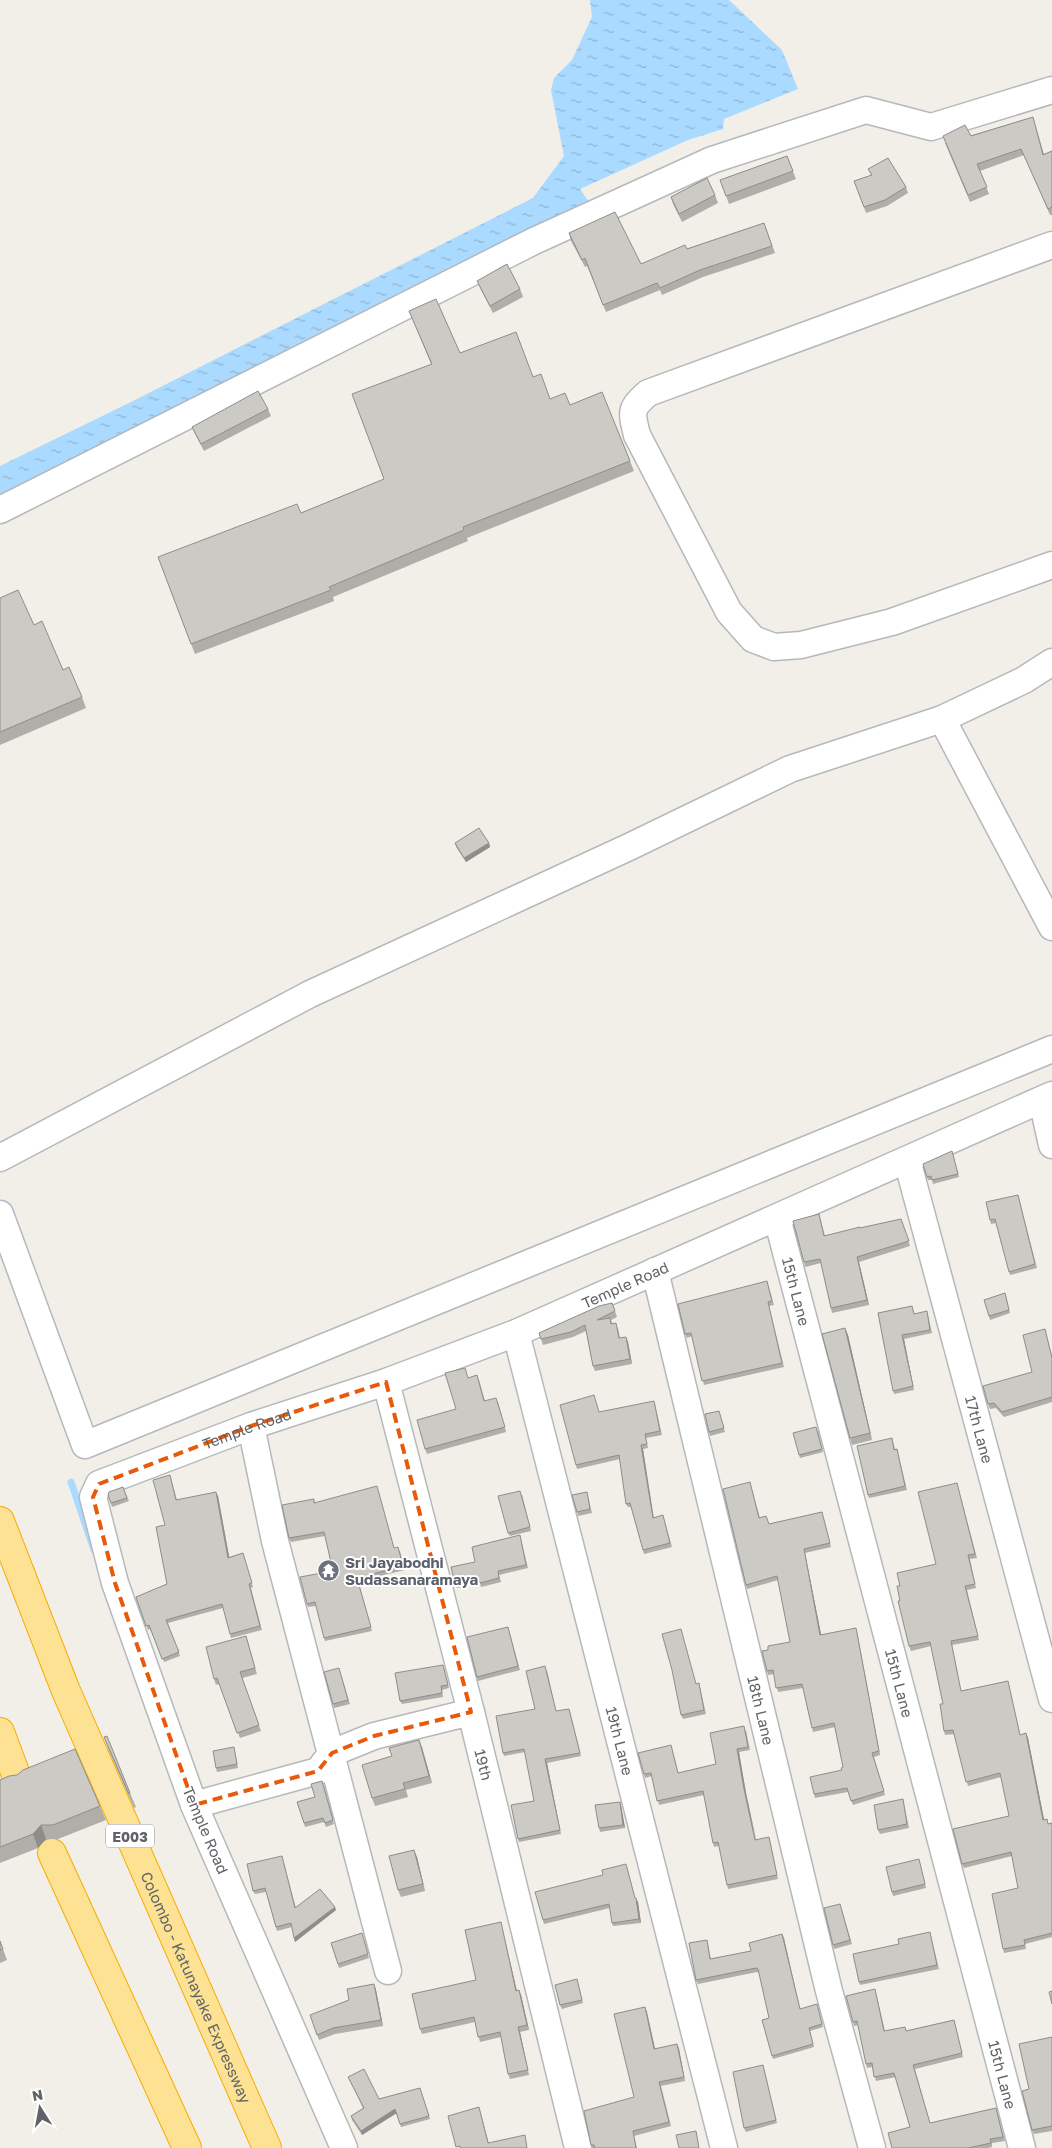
<svg xmlns="http://www.w3.org/2000/svg" width="1052" height="2148" font-family="'Golos Text',sans-serif">
<style>
.water{fill:url(#water-ripples)}
.lines{fill:none;stroke-linecap:round;stroke-linejoin:round}
.stream{stroke:#aadaff;stroke-width:7}
.street-casing{stroke:#b5b8bc;stroke-width:29}
.highway-casing{stroke:#f9ab00;stroke-width:30}
.street{stroke:#fff;stroke-width:26}
.highway{stroke:#fde293;stroke-width:28}
.wall{fill:#afaea9}
.shaded-wall{fill:#8f8d8a}
.building{fill:#cccac5;stroke:#8f8d8a}
.marked{fill:none;stroke:#e8590c;stroke-width:4;stroke-dasharray:10 6;stroke-linejoin:round}
.labels{text-anchor:middle;dominant-baseline:central;stroke-width:4;stroke-linejoin:round;paint-order:stroke}
.shield{fill:#fff;stroke:#8f9295;stroke-width:1}
.shield-label{font-size:14px;font-weight:bold;fill:#5f6368}
.street-label{font-size:15px;fill:#5f6368;stroke:#fff}
.worship-label{font-size:15px;font-weight:bold;fill:#5b616d;stroke:#fff;text-anchor:start}
</style>
<defs>
<pattern id="water-ripples" width="26" height="14" patternUnits="userSpaceOnUse" patternTransform="scale(1.25)"><rect width="26" height="14" fill="#aadaff"/><path d="M2 4q2-2 4 0t4 0M15 11q2-2 4 0t4 0" fill="none" stroke="#8eb4d2"/></pattern>
</defs>
<rect width="100%" height="100%" fill="#f1efe8"/>
<path class="water" d="M590 0H729L782 50 798 89 724 119 723 129 688 140 580 189 591 205 0 502V466L133 401 533 198 564 156 551 90 554 78 572 60 592 17Z"/>
<g class="lines">
<path class="stream" d="M71 1482 94 1550"/>
<defs>
<g id="street">
<path d="M1052 245 648 393C630 409 631 411 637 435L729 612 753 639 774 647 801 645 892 622 1052 565"/>
<path d="M0 510 534 241 712 160 866 110 931 127 1052 90"/>
<path d="M942 719 1052 927"/>
<path d="M1042 1100 1052 1145"/>
<path d="M0 1158 310 994 629 847 790 769 942 719 1024 680 1052 662"/>
<path id="s1" d="M907 1160 1052 1699"/>
<path d="M0 1214 85 1445 1052 1049"/>
<path id="s2" d="M777 1218 1022 2148"/>
<path id="s3" d="M655 1271 829 1991 872 2148"/>
<path id="s4" d="M516 1333 724 2148"/>
<path id="s5" d="M386 1382 471 1712 578 2148"/>
<path d="M251 1426 275 1541 388 1971"/>
<path d="M194 1805 318 1771 332 1753 374 1736 471 1712"/>
<path id="s6" d="M344 2148 194 1805 115 1583 93 1497 99 1484 251 1426 386 1382 516 1333 1052 1095"/>
</g>
<g id="highway">
<path id="s7" d="M0 1521 66 1691 267 2148"/>
<path d="M0 1732 16 1775"/>
<path d="M52 1853 187 2148"/>
</g>
</defs>
<use href="#street" class="street-casing"/>
<use href="#highway" class="highway-casing"/>
<use href="#street" class="street"/>
<use href="#highway" class="highway"/>
</g>
<path class="wall" d="M1033 117 1044 154 1052 151V215H1050L1024 155 980 171 989 194 970 202 945 143Z
M787 156 796 179 729 204 720 180Z
M868 169 906 187 908 193 887 206 866 213 854 181 871 175Z
M715 195 718 203 682 222 673 204 671 197Z
M764 223 775 253 703 277 662 295 660 290 606 312 587 266 585 267 571 241 569 233 641 264Z
M477 281 520 289 523 297 493 313 480 288Z
M409 311 460 353 533 377 550 399 570 405 630 461 634 471 467 538 468 541 333 597 334 601 195 654 158 557 301 513 384 479 431 364Z
M268 409 271 416 204 451 195 434 192 427Z
M0 598 34 625 82 697 86 708 0 745Z
M455 843H489L490 847 466 862 456 847Z
M952 1151 959 1177 933 1184 932 1180H928L927 1177Z
M1018 1195 1037 1268 1010 1275 996 1223 991 1224 990 1220Z
M819 1214 825 1236 901 1219 910 1246 859 1262 869 1305 832 1313 821 1263 805 1267 804 1262Z
M767 1281 774 1305 769 1306 784 1367 704 1385 692 1336 687 1338 685 1334Z
M1006 1296 1010 1313 990 1320 984 1300Z
M612 1303 617 1317 611 1320 612 1323 618 1328 620 1338 626 1337 628 1342 632 1364 595 1371 593 1366 586 1331 573 1337 543 1345 539 1333Z
M912 1306 914 1313 928 1315 932 1333 904 1339 914 1390 894 1394 878 1313Z
M845 1328 848 1335 872 1440 852 1445 850 1438Z
M1045 1329 1052 1356V1402L1004 1417 996 1408 990 1409 988 1404 1032 1372Z
M469 1378 479 1380 485 1401 498 1402 506 1432 427 1454 425 1449 456 1409Z
M655 1404 662 1435 646 1438 648 1448 643 1449 654 1518 664 1519 672 1547 644 1554 631 1507H628L626 1504 620 1459 577 1469 576 1465 599 1412Z
M719 1411 725 1432 710 1436 709 1432Z
M818 1431 823 1452 800 1458 799 1455Z
M892 1438 895 1449H897L898 1453 907 1490 869 1498 868 1495Z
M171 1479 177 1500 218 1496 229 1557 243 1553 253 1587 251 1588 262 1630 231 1638 223 1608 168 1623 180 1656 164 1662 150 1629 148 1630 136 1597 167 1584 165 1525Z
M751 1486 760 1518 769 1524 822 1512 831 1547 805 1553 821 1635 857 1632 880 1755 874 1757 885 1795 853 1805 848 1792 815 1798 814 1794 842 1770 843 1767 835 1727 813 1732 803 1688 778 1692 774 1674 768 1675 767 1671 768 1650 790 1642 778 1580 747 1589 746 1585Z
M123 1487 129 1501 112 1507 108 1495Z
M958 1487 977 1558 970 1559 976 1588 967 1590 979 1640 952 1645 961 1691 1008 1681 1020 1735 1026 1733 1028 1738 1044 1820 1049 1824 1052 1823V1937L1025 1944 1026 1949 1004 1953 1003 1949 1018 1888 1012 1856 964 1868 962 1864 1009 1816 1001 1777 968 1786 954 1734 945 1735 944 1731 943 1704 931 1646 911 1651 909 1646 900 1601V1586L936 1564Z
M522 1494 531 1531 510 1536 508 1533Z
M588 1496 592 1513 578 1516 577 1512Z
M314 1499 315 1503 400 1551 405 1570 358 1581 372 1631 325 1641 316 1606 308 1607 307 1604 333 1571 325 1536 291 1542 289 1538Z
M520 1535 528 1568 499 1575 501 1582 481 1587 480 1583 457 1588 455 1584 475 1562Z
M508 1627 520 1670 478 1681 477 1677Z
M246 1636 257 1674 242 1678 261 1731 240 1738 219 1684 216 1685 214 1679Z
M444 1669 449 1688 442 1690 443 1697 402 1704 400 1701Z
M547 1670 556 1711 570 1712 581 1756 547 1763 561 1834 519 1842 518 1839 534 1801 525 1752 504 1756 503 1753 535 1709Z
M340 1671 350 1704 334 1708 333 1704Z
M699 1683 706 1714 683 1719 681 1715 696 1684Z
M746 1730 750 1750 739 1752 746 1793 756 1840 769 1837 778 1879 728 1889 719 1846 714 1847 713 1843 704 1795 659 1805 652 1776 645 1778 644 1774 672 1748 678 1773 716 1764Z
M104 1737 130 1793 136 1807 134 1808 109 1751Z
M419 1740 432 1783 406 1790 408 1797 375 1806 372 1798 392 1756Z
M234 1747 238 1768 217 1772 216 1768Z
M0 1780 100 1806 106 1820 58 1839H46L38 1848 0 1863Z
M324 1785 334 1824 326 1827 324 1822 305 1827 297 1802 315 1797Z
M903 1799 909 1828 880 1834 878 1830Z
M620 1802 621 1805 625 1828 600 1832 599 1828Z
M417 1857 425 1891 401 1897 398 1890Z
M919 1859 926 1888 893 1896 892 1892Z
M283 1860 296 1908 336 1910 295 1942 292 1927 277 1931 266 1892 255 1894 253 1891Z
M627 1868 635 1898 638 1902 641 1923 613 1926 612 1923 610 1908 544 1924 543 1920 603 1875Z
M840 1904 852 1944 834 1949 833 1945Z
M502 1927 517 1991 519 1990 521 1995 529 2030 520 2032 529 2075 510 2079 508 2074 501 2037 480 2042 475 2022 422 2034 420 2029 476 1980Z
M782 1934 800 2009 818 2008 823 2027 810 2031 814 2047 773 2059 772 2056 769 2018 759 1973 757 1972 698 1984 696 1980 707 1940 711 1959 751 1951Z
M363 1936 369 1958 339 1968 331 1943Z
M931 1936 939 1969 860 1985 859 1982 899 1944Z
M0 1941 7 1960 0 1963Z
M577 1979 583 2003 562 2009 560 2005Z
M374 1984 376 1990 383 2026 335 2034 319 2040 310 2015 349 2000Z
M876 1993 885 2031H906L954 2020 963 2057 915 2069 930 2123 996 2108 1005 2141 992 2143V2147L988 2148H892L910 2127 896 2077 876 2081 872 2067 867 2068 866 2064 858 2025 854 2026 853 2022Z
M645 2007 655 2049 677 2044 679 2049 685 2081 661 2086 671 2126 634 2136 637 2148H592L591 2145 634 2097Z
M1052 2037V2131L1034 2134 1032 2130 1029 2089Z
M763 2065 777 2123 746 2132 744 2128Z
M348 2077 379 2099 420 2088 430 2119 401 2127 396 2113 362 2135 352 2120 351 2116 363 2108Z"/>
<path class="shaded-wall" d="M489 843 490 847 466 862 464 858Z
M857 1257 859 1262 869 1305 867 1300Z
M845 1328 848 1335 872 1440 870 1433Z
M902 1335 904 1339 914 1390 913 1386Z
M626 1337 628 1342 632 1364 630 1359Z
M641 1445 643 1449 654 1522 653 1518Z
M216 1492 218 1496 230 1561 228 1558Z
M804 1549 805 1553 822 1639 820 1635Z
M856 1628 857 1632 880 1755 879 1751Z
M1026 1733 1028 1738 1045 1824 1043 1820Z
M419 1740 422 1747 432 1783 429 1776Z
M737 1749 739 1752 746 1793 757 1844 744 1789Z
M545 1759 547 1763 561 1834 560 1830Z
M620 1802 621 1805 625 1828 623 1825Z
M41 1825 46 1839 38 1848 33 1834Z
M414 1850 417 1857 425 1891 423 1884Z
M636 1898 638 1902 641 1923 639 1919Z
M335 1907 336 1910 295 1942 294 1938Z
M501 1922 502 1927 518 1996 516 1991Z
M782 1934 784 1938 801 2013 800 2009Z
M374 1984 376 1990 383 2026 381 2020Z
M519 1990 521 1995 529 2030 527 2025Z
M645 2007 647 2012 656 2053 654 2049Z
M518 2027 520 2032 529 2075 528 2070Z
M677 2044 679 2049 685 2081 684 2077Z
M479 2107 481 2114 490 2148 488 2143Z
M395 2109 397 2113 362 2135 361 2131Z"/>
<path class="building" d="M1033 117 1043 155 1052 151V207L1048 209 1021 149 977 164 987 187 968 195 943 136 965 125 971 136Z
M787 156 793 171 726 196 720 180Z
M888 158 906 187 885 200 864 207 854 181 872 175 868 169Z
M707 178 715 195 679 214 671 197Z
M615 212 641 264 685 245 687 249 764 223 772 246 700 270 660 288 657 283 603 305 585 258 582 260 569 233Z
M507 264 520 289 490 306 477 281Z
M436 299 460 353 516 332 533 377 541 374 550 399 565 393 570 405 602 392 630 461 463 527 464 530 329 587 331 590 191 644 158 557 297 504 301 513 384 479 352 394 432 364 409 311Z
M258 391 268 409 201 444 192 427Z
M18 590 34 625 42 621 63 670 69 667 82 697 0 732V598Z
M479 828 489 843 464 858 455 843Z
M952 1151 958 1174 932 1180 931 1176 927 1177 923 1164Z
M1018 1195 1035 1264 1009 1272 995 1219 990 1220 986 1202Z
M819 1214 824 1236 860 1227V1228L901 1219 909 1241 857 1257 867 1300 831 1308 820 1259 804 1262 793 1221Z
M767 1281 772 1301 768 1302 782 1363 702 1381 691 1333 685 1334 678 1304Z
M1005 1293 1009 1310 989 1316 984 1300Z
M612 1303 615 1311 597 1320 610 1318 611 1324 616 1323 619 1338 626 1337 630 1359 593 1366 585 1325 571 1332 541 1339 539 1333 599 1306Z
M912 1306 914 1314 927 1311 930 1330 902 1335 913 1386 893 1391 878 1313Z
M845 1328 870 1433 850 1438 822 1334Z
M1045 1329 1052 1358V1397L1002 1412 994 1403 988 1404 983 1386 1032 1372 1023 1335Z
M465 1368 468 1378 477 1375 484 1401 496 1398 505 1427 425 1449 417 1420 456 1409 445 1373Z
M594 1395 599 1412 654 1401 660 1431 645 1434 647 1444 641 1445 653 1518 663 1515 670 1543 643 1550 630 1503 626 1504 619 1455 576 1465 560 1405Z
M719 1411 724 1428 709 1432 705 1414Z
M816 1427 822 1449 799 1455 793 1433Z
M892 1438 894 1450 897 1449 905 1486 868 1495 857 1446Z
M170 1475 176 1500 216 1492 228 1558 243 1553 252 1583 249 1584 260 1626 230 1634 222 1604 166 1620 179 1652 162 1659 149 1625 146 1626 136 1597 167 1584 156 1527 165 1525 153 1480Z
M750 1482 759 1518 766 1516 769 1524 822 1512 830 1543 804 1549 820 1635 856 1628 879 1751 872 1753 884 1791 851 1801 847 1788 814 1794 810 1777 842 1770 841 1768 843 1767 834 1723 812 1728 802 1684 776 1688 773 1670 767 1671 762 1651 768 1650V1646L790 1642 777 1576 746 1585 723 1489Z
M957 1483 975 1554 968 1555 975 1584 965 1586 978 1636 951 1641 961 1691 1008 1681 1020 1735 1026 1733 1043 1820 1047 1819 1048 1824 1052 1823V1933L1024 1940 1025 1945 1003 1949 992 1894 1018 1888 1011 1852 962 1864 953 1829 1009 1816 1000 1773 966 1782 953 1730 944 1731 940 1704H943L930 1642 909 1646 898 1601H900L897 1586H900L897 1573 936 1564 918 1492Z
M377 1486 394 1548 398 1547 403 1566 357 1578 371 1627 324 1638 315 1602 307 1604 300 1577 333 1571 324 1532 289 1538 282 1505 314 1499V1503Z
M123 1487 127 1498 111 1503 108 1495 109 1492Z
M520 1491 530 1527 508 1533 498 1496Z
M587 1492 590 1509 577 1512 572 1495Z
M520 1535 526 1565 498 1571 499 1578 480 1583 479 1579 455 1584 451 1567 475 1562 472 1547Z
M508 1627 518 1666 477 1677 467 1637Z
M681 1629 696 1684 699 1683 704 1710 681 1715 672 1670 662 1634Z
M246 1636 255 1668 240 1672 259 1725 237 1733 217 1678 214 1679 206 1647Z
M443 1665 448 1685 441 1686 442 1693 400 1701 395 1673Z
M545 1666 556 1711 569 1709 580 1753 545 1759 560 1830 518 1839 511 1805 534 1801 524 1749 503 1753 496 1716 535 1709 526 1671Z
M339 1668 348 1700 333 1704 324 1672Z
M744 1726 748 1747 737 1749 744 1789 755 1840 769 1837 777 1875 727 1885 718 1842 713 1843 703 1791 657 1801 651 1773 644 1774 638 1753 671 1745 678 1773 716 1764 710 1733Z
M107 1736 130 1793 129 1794 104 1737Z
M419 1740 429 1776 403 1783 405 1789 372 1798 362 1765 392 1756 389 1748Z
M234 1747 237 1764 216 1768 213 1751Z
M75 1749 100 1806 53 1825H41L33 1834 0 1847V1780L9 1776 17 1775 23 1770Z
M322 1781 333 1820 325 1823 323 1818 304 1823 297 1802 315 1797 311 1784Z
M903 1799 907 1824 878 1830 874 1805Z
M620 1802 623 1825 599 1828 595 1805Z
M414 1850 423 1884 398 1890 389 1856Z
M282 1856 295 1908 320 1889 335 1907 294 1938 291 1923 276 1927 265 1888 253 1891 247 1864Z
M919 1859 925 1884 892 1892 886 1867Z
M626 1864 635 1898H636L639 1919 612 1923 609 1904 543 1920 535 1892 603 1875 602 1870Z
M840 1904 850 1940 833 1945 824 1908Z
M501 1922 516 1991 519 1990 527 2025 518 2027 528 2070 508 2074 500 2032 478 2037 474 2017 420 2029 412 1994 476 1980 465 1930Z
M930 1932 937 1965 859 1982 853 1954 899 1944 898 1939Z
M362 1933 368 1954 338 1964 331 1943Z
M782 1934 800 2009 817 2004 822 2024 809 2028 813 2044 772 2056 762 2020 769 2018 758 1969 756 1968 696 1980 689 1943 707 1940 710 1959 751 1951 749 1943Z
M0 1941 3 1949 0 1950Z
M577 1979 582 2000 560 2005 555 1985Z
M374 1984 381 2020 333 2028 317 2035 310 2015 349 2000 347 1989Z
M875 1989 884 2031 905 2027 906 2031 954 2020 962 2053 913 2065 930 2123 996 2108 1003 2137 990 2139 991 2143 968 2148H892L888 2133 910 2127 894 2073 874 2077 872 2063 866 2064 857 2021 853 2022 846 1996Z
M1052 1991V2004L1049 1992Z
M645 2007 654 2049 677 2044 684 2077 659 2082 669 2122 633 2131 636 2148H595L594 2145H591L584 2111 634 2097 614 2014Z
M1052 2037V2126L1032 2130 1022 2091 1029 2089 1019 2044Z
M763 2065 776 2120 744 2128 733 2072Z
M364 2069 379 2099 420 2088 429 2116 400 2124 395 2109 361 2131 351 2116 364 2108 348 2077Z
M479 2107 488 2143 525 2135 527 2148H460V2146L456 2147 448 2116Z
M696 2131 699 2148H679L676 2135Z"/>
<path class="marked" d="M386 1382 471 1712 374 1736 332 1753 318 1771 194 1805 115 1583 93 1497 99 1484 251 1426Z"/>
<defs>
<symbol id="temple-disc" viewBox="-11 -11 22 22"><circle r="9.5" fill="#6b7280" stroke="#fff"/><path d="M0-6L5-2H3V0L6.5 2.5H4V6H1.5V3h-3V6H-4V2.5H-6.5L-3 0V-2H-5Z" fill="#fff"/></symbol>
</defs>
<g fill-rule="evenodd">
<use href="#temple-disc" x="316" y="1558" width="25" height="25"/>
</g>
<g class="labels">
<rect class="shield" x="106" y="1824.5" width="48" height="23" rx="4"/>
<g class="shield-label">
<text x="130" y="1836">E003</text>
</g>
<g class="street-label">
<text stroke="none"><textPath href="#s6" startOffset="1276">Temple Road</textPath></text>
<text stroke="none"><textPath href="#s2" startOffset="76">15th Lane</textPath></text>
<text stroke="none"><textPath href="#s6" startOffset="871">Temple Road</textPath></text>
<text stroke="none"><textPath href="#s1" startOffset="279">17th Lane</textPath></text>
<text stroke="none"><textPath href="#s2" startOffset="481">15th Lane</textPath></text>
<text stroke="none"><textPath href="#s3" startOffset="452">18th Lane</textPath></text>
<text stroke="none"><textPath href="#s4" startOffset="421">19th Lane</textPath></text>
<text stroke="none"><textPath href="#s5" startOffset="395">19th</textPath></text>
<text transform="translate(206 1830) rotate(67)">Temple Road</text>
<text stroke="none"><textPath href="#s7" startOffset="506">Colombo - Katunayake Expressway</textPath></text>
<text stroke="none"><textPath href="#s2" startOffset="886">15th Lane</textPath></text>
</g>
<g class="worship-label">
<text x="345" y="1562">Sri Jayabodhi<tspan x="345" dy="17">Sudassanaramaya</tspan></text>
</g>
</g>
<g transform="translate(40 2108) rotate(349)" stroke="#ffffff" stroke-width="4" paint-order="stroke">
<path d="M0-4L9 19L0 12L-9 19Z" fill="#5f6368"/>
<text y="-8" font-size="14" font-weight="bold" text-anchor="middle" fill="#5f6368">N</text>
</g>
</svg>
